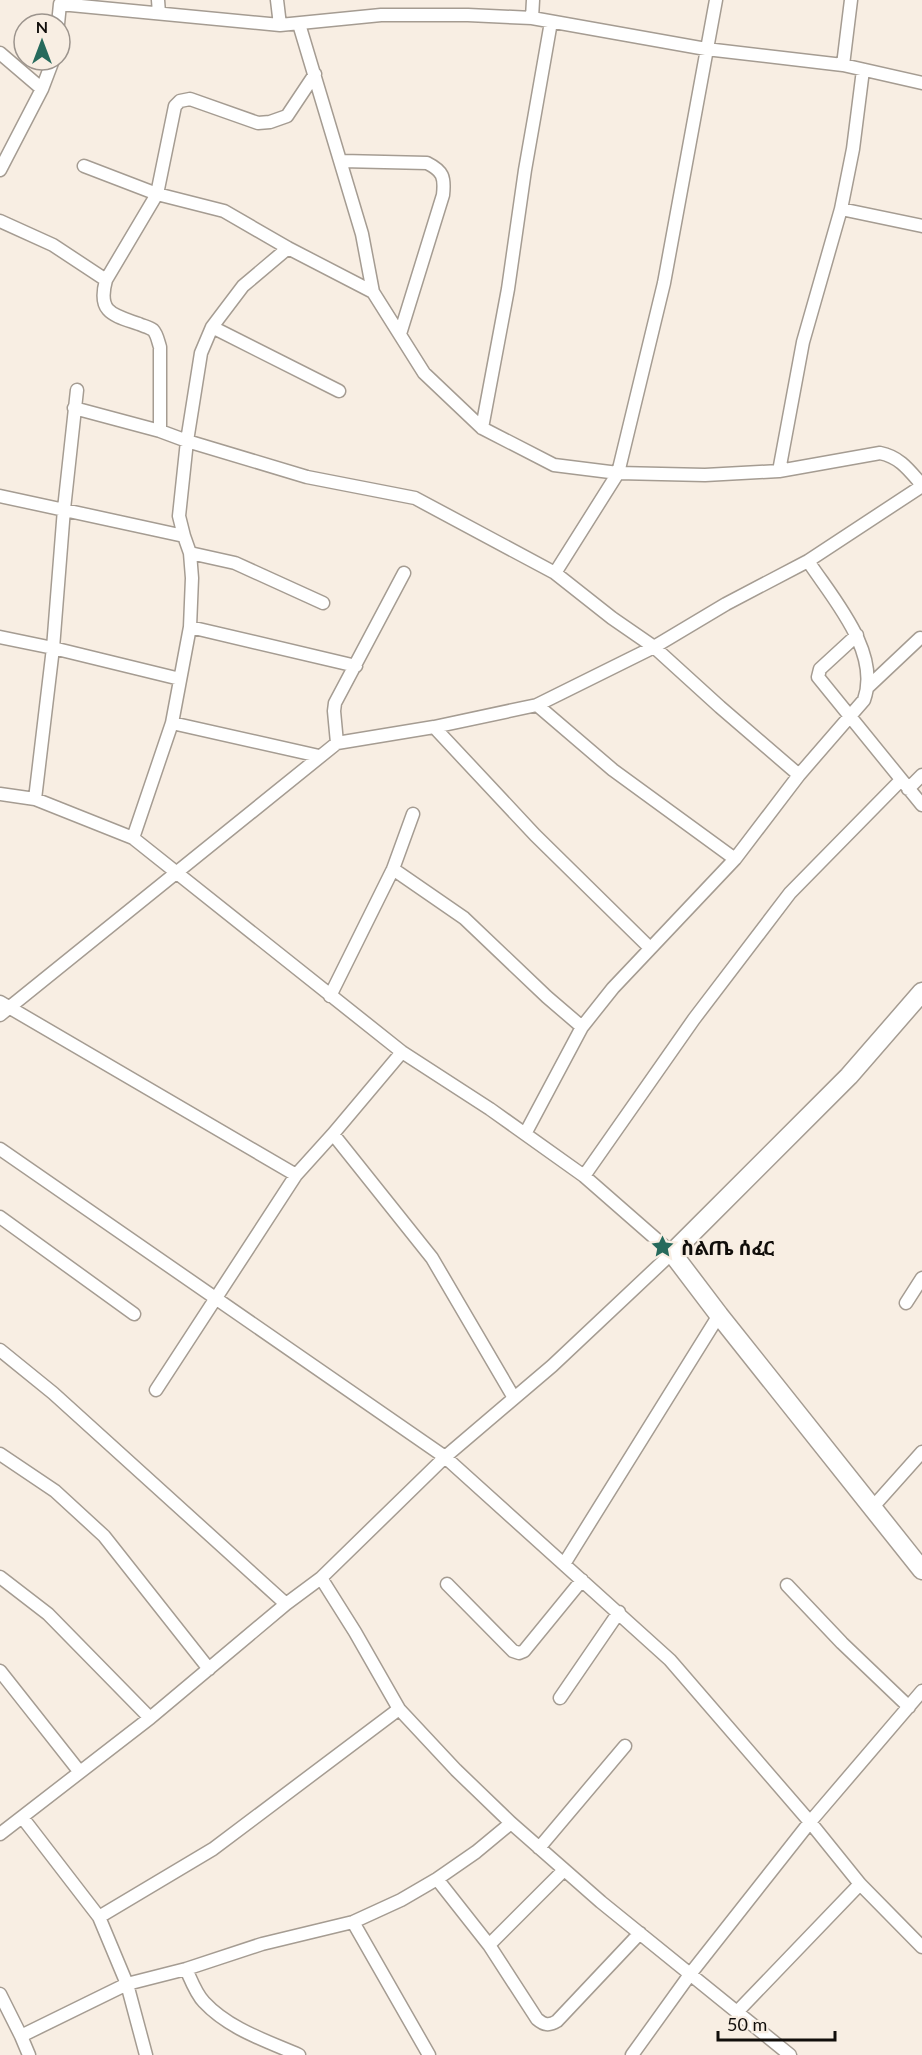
<svg xmlns="http://www.w3.org/2000/svg" width="922" height="2055" font-family="Lato,'Noto Sans Ethiopic',sans-serif">
<style>
.lines{fill:none;stroke-linecap:round;stroke-linejoin:round}
.street-casing{stroke:#a59c92;stroke-width:15}
.secondary-casing{stroke:#a59c92;stroke-width:21}
.street{stroke:#fff;stroke-width:12}
.secondary{stroke:#fff;stroke-width:18}
.labels{text-anchor:middle;dominant-baseline:central;stroke-width:4.5;stroke-linejoin:round;paint-order:stroke}
.poi-label{font-size:20px;font-weight:bold;fill:#110e0b;stroke:#f8eee3;text-anchor:start}
</style>
<rect width="100%" height="100%" fill="#f8eee3"/>
<g class="lines">
<defs>
<path id="street" d="M158 0 159 13
M277 0 280 25
M532 18 533 0
M58 24 60 4 280 25 381 15H468L532 18 706 49 843 65 922 83
M299 24 362 234 373 292 424 373 482 428 554 465 618 473 705 475 779 471 880 453C900 457 909 470 922 485
M0 53 42 89
M843 65 851 0
M342 161 427 163C443 171 445 177 443 195L400 334
M84 166 157 194 224 211 288 248 373 292
M0 170 42 89 53 60
M841 209 922 226
M0 221 53 245 106 280
M212 327 339 391
M74 408 160 431 187 441 307 477 415 498 555 573 612 618 654 647 720 707 799 775
M482 428 508 289 525 170 551 22
M160 431V347C158 341 157 334 153 330 149 327 143 326 139 324 113 315 97 313 106 280L157 194 175 106 180 101 190 99 258 123 270 122 287 116 315 74
M779 471 803 342 841 209 853 149 863 70
M0 496 184 536
M190 553 235 563 323 603
M555 573 618 473 664 283 716 0
M190 627 356 666
M857 635 820 669 818 677 922 805
M0 637 53 648 64 509 77 390
M868 687 920 638
M537 705 613 770 735 859
M172 723 319 756
M434 727 535 835 650 948
M337 743 334 711 335 703 404 573
M908 789 922 775
M0 794 35 799 133 838 402 1052 490 1109 584 1176 672 1253 552 1366 445 1457 321 1578 286 1604 150 1718 0 1834
M35 799 53 648 180 679
M133 838 172 723 190 627 192 578 190 553 184 536 179 516 187 441 201 353 212 327 243 286 288 248
M393 869 464 918 547 997 582 1027
M330 996 393 869 413 814
M0 1002 296 1175 156 1390
M0 1015 337 743 434 727 537 705 654 647 726 604 808 561 922 486
M402 1052 333 1134 432 1258 514 1398
M525 1134 582 1027 613 988 735 859 799 775 864 700C881 652 833 599 808 561
M0 1149 445 1457 670 1660 810 1822 860 1884 922 1947
M296 1175 333 1134
M584 1176 694 1019 790 893 901 780
M0 1217 134 1314
M906 1303 922 1278
M0 1350 53 1393 286 1604
M0 1454 55 1491 104 1536 209 1669
M872 1508 922 1452
M564 1564 719 1315
M0 1577 48 1614 150 1718
M321 1578 355 1632 399 1709 456 1770 511 1823 601 1902 790 2055
M447 1584 513 1651 519 1653 524 1651 582 1580
M787 1585 842 1643 909 1707
M0 1671 79 1771
M560 1698 619 1612
M22 1817 99 1917 127 1984 146 2055
M539 1848 625 1746
M437 1879 489 1945 537 2019C544 2025 549 2026 557 2021L640 1933
M99 1917 213 1849 399 1709
M353 1922 429 2055
M489 1945 564 1870
M186 1969C191 1980 196 1994 204 2002 229 2029 267 2041 299 2055
M0 1994 21 2036 29 2055
M737 2012 860 1884
M21 2036 127 1984 186 1969 262 1944 353 1922 401 1900 437 1879 476 1852 511 1823
M632 2055 691 1973 810 1822 922 1691"/>
<path id="secondary" d="M922 992 849 1076 672 1253 719 1315 922 1570"/>
</defs>
<use href="#street" class="street-casing"/>
<use href="#secondary" class="secondary-casing"/>
<use href="#street" class="street"/>
<use href="#secondary" class="secondary"/>
</g>
<defs>
<symbol id="sight-bare" viewBox="-9 -9 18 18"><path d="M0-6L1.8-2.2L6-1.7L2.9 1.2L3.7 5.4L0 3.3L-3.7 5.4L-2.9 1.2L-6-1.7L-1.8-2.2Z" fill="#266a5c" stroke="#f8eee3" stroke-width="2.5" paint-order="stroke"/></symbol>
</defs>
<g fill-rule="evenodd">
<use href="#sight-bare" x="646" y="1230" width="33" height="33"/>
</g>
<g class="labels">
<g class="poi-label">
<text x="681" y="1247">ስልጤ ሰፈር</text>
</g>
</g>
<g transform="translate(42 42)"><circle r="28" fill="#f8eee3" stroke="#9c948d" stroke-width="1.5"/>
<path d="M0-4.5L10 22L0 15L-10 22Z" fill="#266a5c"/>
<text y="-9" font-size="16" font-weight="bold" text-anchor="middle" fill="#110e0b">N</text>
</g>
<path d="M718 2031v9h117v-9" fill="none" stroke="#110e0b" stroke-width="3"/>
<text x="727" y="2031" font-size="18" fill="#110e0b" stroke="#f8eee3" stroke-width="4.5" paint-order="stroke">50 m</text>
</svg>
